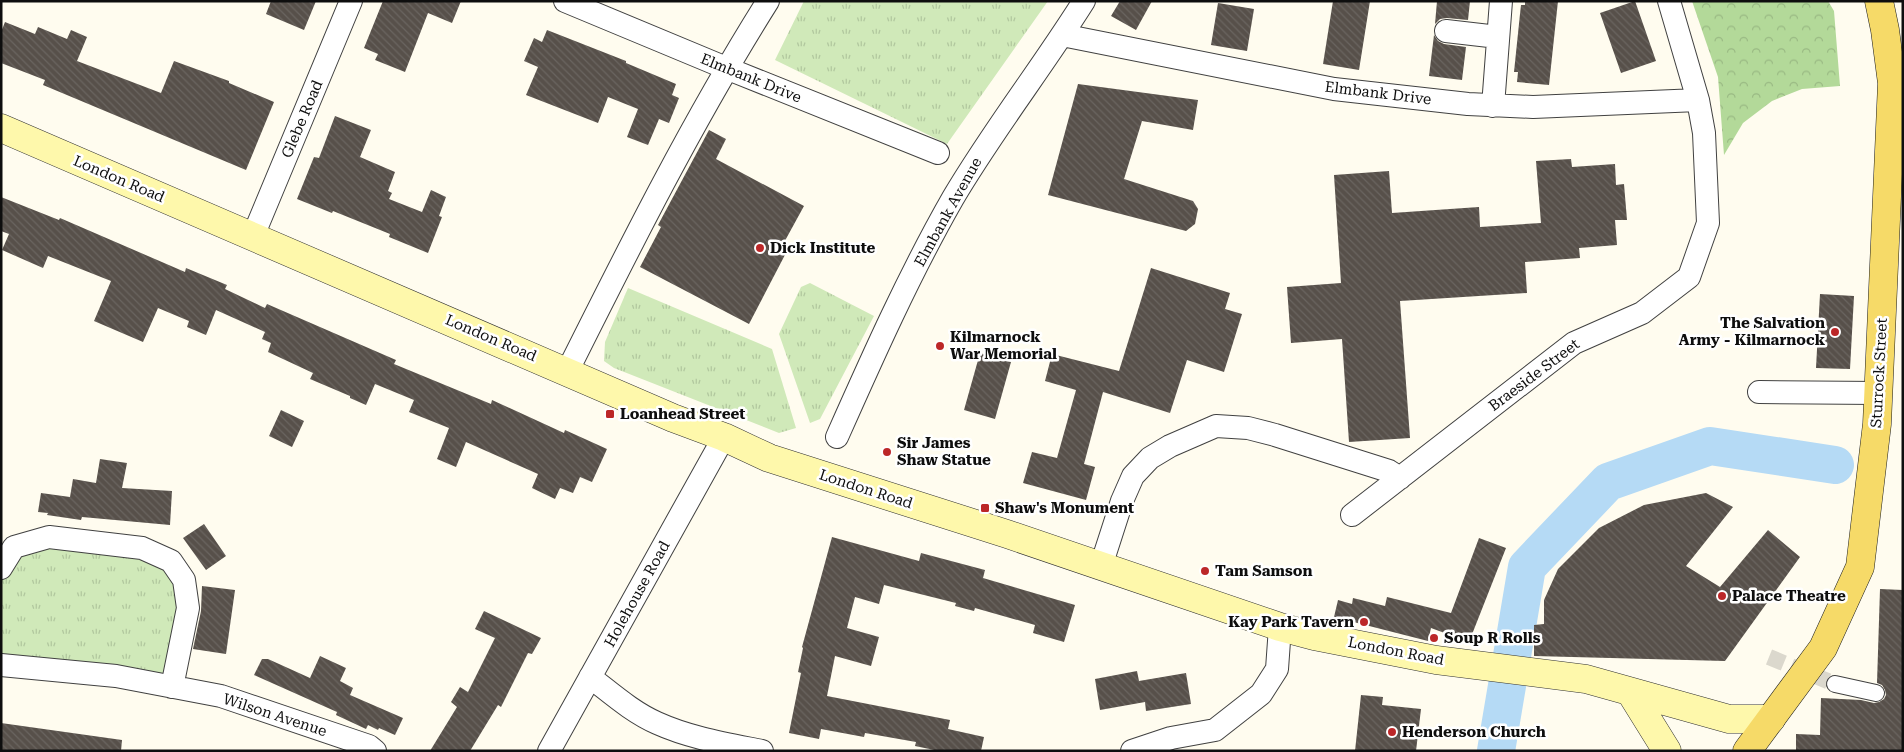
<svg xmlns="http://www.w3.org/2000/svg" width="1904" height="752" font-family="'Roboto Serif',serif">
<style>
.grass{fill:url(#grass-tufts)}
.forest{fill:url(#forest-crowns)}
.lines{fill:none;stroke-linecap:round;stroke-linejoin:round}
.river{stroke:#b5daf5;stroke-width:38}
.building{fill:url(#building-back-hatch)}
.pedestrian-tunnel{stroke:#dbd8cd;stroke-width:16;stroke-dasharray:16 8;stroke-linecap:butt}
.pedestrian-casing{stroke:#414141;stroke-width:18}
.minor-casing{stroke:#414141;stroke-width:24}
.secondary-casing{stroke:#303030;stroke-width:29}
.primary-casing{stroke:#1f1f1f;stroke-width:29}
.pedestrian{stroke:#fff;stroke-width:16}
.minor{stroke:#fff;stroke-width:22}
.secondary{stroke:#fef8ab;stroke-width:28}
.primary{stroke:#f6da68;stroke-width:28}
.poi-dot{fill:#bc2728;stroke:#fff;stroke-width:2}
.labels{text-anchor:middle;dominant-baseline:central;stroke-width:5;stroke-linejoin:round;paint-order:stroke}
.street-label{font-size:15px;fill:#0e0e0e;stroke:#fff}
.poi-label{font-size:15px;font-weight:bold;fill:#0e0e0e;stroke:#fff;text-anchor:start}
</style>
<defs>
<pattern id="grass-tufts" width="24" height="20" patternUnits="userSpaceOnUse" patternTransform="scale(1.25)"><rect width="24" height="20" fill="#d0e9b9"/><path d="M3 7l-1-3M5 7V3M7 7l1-3M15 17l-1-3M17 17v-4M19 17l1-3" fill="none" stroke="#b1c79e"/></pattern>
<pattern id="forest-crowns" width="20" height="18" patternUnits="userSpaceOnUse" patternTransform="scale(1.25)"><rect width="20" height="18" fill="#b3d999"/><path d="M2 6a3 3 0 1 1 6 0M12 15a3 3 0 1 1 6 0" fill="none" stroke="#99b983"/></pattern>
<pattern id="building-back-hatch" width="6" height="6" patternUnits="userSpaceOnUse" patternTransform="scale(1.25)"><rect width="6" height="6" fill="#57504a"/><path d="M-1 5l2 2M0 0l6 6M5-1l2 2" fill="none" stroke="#6a6560"/></pattern>
</defs>
<rect width="100%" height="100%" fill="#fffcef"/>
<path class="grass" d="M804 1H1048L947 144 775 60Z
M810 283 874 316 820 419 810 423 779 334 801 287Z
M628 288 772 349 796 428 779 433 614 368 604 361 605 342Z
M14 547 142 548 184 580 172 687 1 665V568Z"/>
<path class="forest" d="M1692 1H1828L1834 11 1840 86 1802 89 1772 101 1743 123 1724 155 1718 77Z"/>
<g class="lines">
<path class="river" d="M1496 751 1527 567 1608 482 1710 446 1835 465"/>
</g>
<path class="building" d="M271 1H316L304 30 266 14Z
M383 1H461L452 23 428 13 405 72 375 60 378 54 364 48Z
M1120 1H1152L1136 30 1111 16Z
M1333 1H1370L1359 70 1323 64Z
M1437 1H1470L1468 20 1447 18 1440 19 1435 24Z
M1525 1H1558L1549 85 1517 82 1518 72H1514L1520 14 1521 5H1525Z
M1635 1 1656 61 1621 73 1600 13Z
M1218 3 1254 9 1247 51 1211 45Z
M5 22 35 34 38 27 67 39 71 30 87 37 77 61 161 93 174 61 229 81V83L274 102 246 170 43 85 45 80 1 63V32Z
M547 30 626 61V63L676 84 672 95 679 98 669 123 659 119 648 145 627 137 638 109 608 97 598 123 526 95 538 67 524 61 534 38 542 42Z
M1434 35 1438 41 1444 44 1466 47 1462 80 1429 76Z
M1078 84 1198 100 1193 130 1142 121 1124 179 1193 201 1198 209 1195 224 1186 231 1048 195Z
M335 116 371 130 360 157 395 172 388 191 392 193 389 199 422 212 431 190 446 197 439 216 442 217 428 253 389 237 390 234 333 211 332 213 297 199 314 157 319 158Z
M709 130 726 139 716 159 804 206 781 248 787 251 749 324 640 267 661 227 658 225Z
M1571 159 1572 167 1615 164 1616 185 1624 184 1627 220H1615L1617 245 1579 248 1580 258 1525 262 1527 293 1400 301 1410 438 1349 442 1342 339 1291 343 1287 287 1341 283 1334 175 1389 171 1392 213 1479 207 1480 227 1541 223 1536 161Z
M1 197 59 220 60 218 185 272 186 268 227 285 225 289 265 308 267 304 396 360 394 364 491 404 492 400 564 433 565 430 607 449 592 482 580 477 573 493 560 488 555 499 532 488 538 474 466 442 456 467 437 459 449 428 409 412 414 400 375 384 366 405 350 398V396L310 379 313 373 268 352 271 343 262 339 265 332 216 310 206 335 187 327 189 321 158 308 143 342 94 321 111 281 48 256 43 268 2 250 9 234 1 231Z
M1151 268 1230 293 1225 309 1242 314 1224 372 1187 360 1170 413 1103 392 1084 464 1095 467 1086 500 1023 483 1032 452 1057 458 1076 390 1045 381 1052 354 1119 371Z
M1820 294 1854 296 1850 369 1816 368Z
M980 353 1011 362 995 419 964 410Z
M281 410 304 421 292 447 269 436Z
M100 459 127 463 122 488 172 491 170 525 82 517 81 520 47 515 48 513 38 512 41 493 70 497 73 479 96 483Z
M1706 493 1733 507 1686 566 1720 587 1768 530 1800 557 1725 661 1534 656V625L1544 624V600L1558 569 1599 528 1644 505Z
M204 524 226 556 206 570 183 538Z
M832 537 919 561 921 553 985 570 983 578 1075 605 1064 642 1033 633 1035 625 975 608 974 611 955 606 956 603 884 585 879 604 855 597 847 628 879 637 871 666 835 656 827 696 950 720 948 729 984 737 981 751H939L915 746 916 742 865 733 864 737 821 729 819 739 789 733 801 673 798 672 803 648 802 647Z
M1479 538 1506 548 1469 642 1431 628 1428 641 1334 617 1338 600 1352 604 1353 598 1385 606 1387 597 1451 613Z
M202 586 235 590 226 654 193 649 201 611Z
M1880 589 1903 590V751H1796V734L1820 735 1821 698 1861 700 1874 703 1879 702 1884 699 1886 695 1885 690 1882 685 1877 683Z
M484 611 541 638 532 654 528 653 501 707 498 705 470 751H430L457 707 451 702 460 687 468 692 495 638 475 629Z
M320 656 346 668 340 681 353 688 350 695 403 718 395 735 379 728 378 730 368 725 366 729 336 715 337 712 254 675 262 659H268L310 678Z
M1137 671 1139 681 1186 673 1191 704 1146 711 1145 702 1100 710 1095 679Z
M1361 695 1383 697 1382 705 1421 709 1416 751H1355Z
M1 723 122 740 121 751H1Z"/>
<g class="lines">
<path class="pedestrian-tunnel" d="M1769 657 1835 684"/>
<defs>
<path id="pedestrian" d="M1835 684 1876 693"/>
<path id="minor" d="M565 1 726 68 938 153
M1446 31 1498 37
M1062 35 1334 89 1468 104 1533 107 1698 100
M1493 106 1501 1
M253 236 351 1
M567 372C630 246 693 120 768 1
M1759 392 1879 393
M837 437C873 356 909 275 953 198 993 130 1042 68 1084 1
M1352 515 1574 343 1642 313 1689 277 1708 223 1704 133 1698 100 1669 1
M1101 566 1122 501 1133 476 1150 458 1170 446 1216 426 1248 428 1275 435 1389 471 1400 478
M1 568 14 547 49 537 142 548 171 561 184 580 188 608 172 687
M1 665 116 676 221 696 369 746 375 751
M590 677C611 693 632 712 657 723 690 738 727 744 762 751
M549 751 724 437
M1132 751 1171 738 1215 730 1261 694 1277 669 1280 627"/>
<path id="secondary" d="M1 128 673 418 724 437 769 458 1007 534 1280 627 1314 636 1436 660 1586 679 1729 719H1771
M1631 693 1667 751"/>
<path id="primary" d="M1747 751 1823 648 1860 567 1877 424 1892 83 1885 30 1879 1"/>
</defs>
<use href="#pedestrian" class="pedestrian-casing"/>
<use href="#minor" class="minor-casing"/>
<use href="#secondary" class="secondary-casing"/>
<use href="#primary" class="primary-casing"/>
<use href="#pedestrian" class="pedestrian"/>
<use href="#minor" class="minor"/>
<use href="#secondary" class="secondary"/>
<use href="#primary" class="primary"/>
</g>
<g class="poi-dot">
<circle cx="760" cy="248" r="5"/>
<circle cx="1835" cy="332" r="5"/>
<circle cx="940" cy="346" r="5"/>
<rect x="605" y="409" width="10" height="10" rx="2.5"/>
<circle cx="887" cy="452" r="5"/>
<rect x="980" y="503" width="10" height="10" rx="2.5"/>
<circle cx="1205" cy="571" r="5"/>
<circle cx="1722" cy="596" r="5"/>
<circle cx="1364" cy="622" r="5"/>
<circle cx="1434" cy="638" r="5"/>
<circle cx="1392" cy="732" r="5"/>
</g>
<g class="labels">
<g class="street-label">
<text transform="translate(751 78) rotate(22)">Elmbank Drive</text>
<text transform="translate(1378 93) rotate(7)">Elmbank Drive</text>
<text transform="translate(302 119) rotate(-67)">Glebe Road</text>
<text transform="translate(119 179) rotate(23)">London Road</text>
<text transform="translate(948 212) rotate(-61)">Elmbank Avenue</text>
<text transform="translate(491 338) rotate(23)">London Road</text>
<text transform="translate(1879 373) rotate(-87)">Sturrock Street</text>
<text transform="translate(1534 375) rotate(-37)">Braeside Street</text>
<text transform="translate(866 489) rotate(18)">London Road</text>
<text transform="translate(637 594) rotate(-61)">Holehouse Road</text>
<text transform="translate(1396 651) rotate(11)">London Road</text>
<text transform="translate(275 715) rotate(18)">Wilson Avenue</text>
</g>
<g class="poi-label">
<text x="770" y="248">Dick Institute</text>
<text x="1825" y="323" text-anchor="end">The Salvation<tspan x="1825" dy="17">Army - Kilmarnock</tspan></text>
<text x="950" y="337">Kilmarnock<tspan x="950" dy="17">War Memorial</tspan></text>
<text x="620" y="414">Loanhead Street</text>
<text x="897" y="443">Sir James<tspan x="897" dy="17">Shaw Statue</tspan></text>
<text x="995" y="508">Shaw's Monument</text>
<text x="1215" y="571">Tam Samson</text>
<text x="1732" y="596">Palace Theatre</text>
<text x="1354" y="622" text-anchor="end">Kay Park Tavern</text>
<text x="1444" y="638">Soup R Rolls</text>
<text x="1402" y="732">Henderson Church</text>
</g>
</g>
<rect width="1904" height="752" fill="none" stroke="#0e0e0e" stroke-width="5"/>
</svg>
